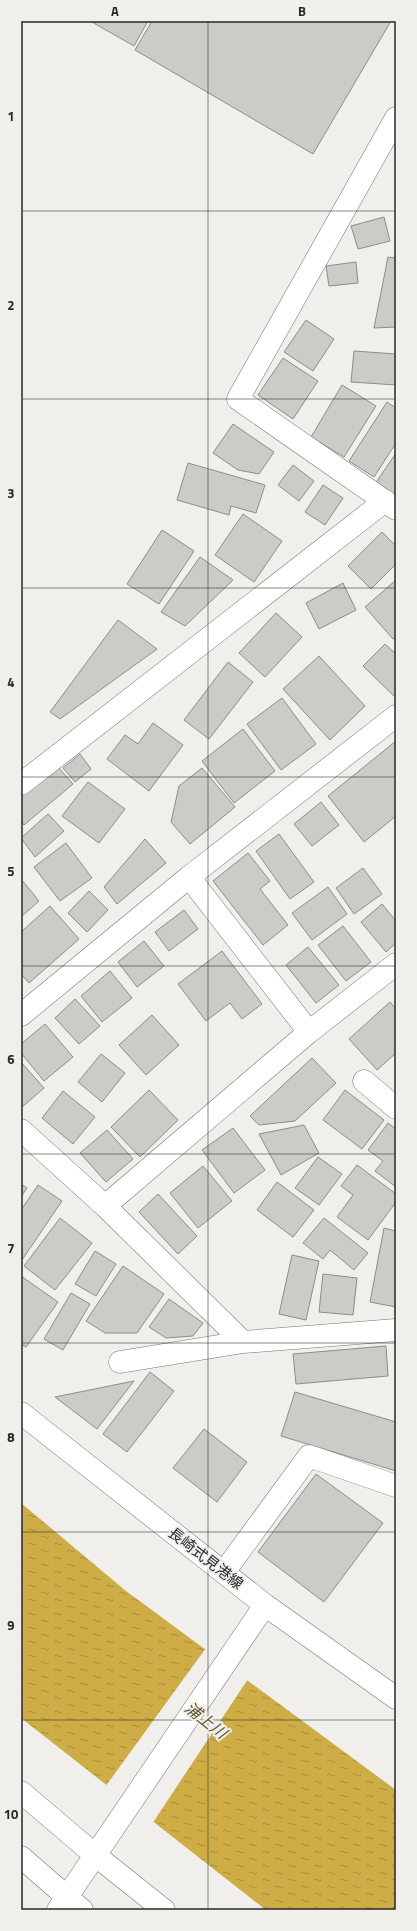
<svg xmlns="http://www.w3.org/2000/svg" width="417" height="1931" font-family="'Titillium Web','Noto Sans JP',sans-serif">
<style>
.water{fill:url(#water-ripples)}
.pier{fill:#f0efec}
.building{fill:#cccbc7;stroke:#8d8c88}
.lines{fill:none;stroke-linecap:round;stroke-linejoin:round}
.street-casing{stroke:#757471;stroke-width:23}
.secondary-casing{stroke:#757471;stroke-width:23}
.street{stroke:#fff;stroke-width:22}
.secondary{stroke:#fff;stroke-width:22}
.grid{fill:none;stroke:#282826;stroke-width:1;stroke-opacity:0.55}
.labels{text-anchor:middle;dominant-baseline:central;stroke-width:4;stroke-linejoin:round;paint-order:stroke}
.street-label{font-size:15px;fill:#282826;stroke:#f0efec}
.water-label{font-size:16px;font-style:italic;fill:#615329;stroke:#f0efec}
.neatline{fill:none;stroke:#282826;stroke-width:1.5}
.grid-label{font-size:13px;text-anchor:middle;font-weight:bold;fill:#282826}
</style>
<defs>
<pattern id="water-ripples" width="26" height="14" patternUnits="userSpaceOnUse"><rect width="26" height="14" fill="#cead46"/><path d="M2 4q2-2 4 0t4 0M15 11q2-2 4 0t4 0" fill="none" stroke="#a78d3a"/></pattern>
</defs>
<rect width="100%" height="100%" fill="#f0efec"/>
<path class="water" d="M21 1503 126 1591 396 1790V1910H266L21 1718Z"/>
<path class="pier" d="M206 1648 248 1679 152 1824 105 1787Z"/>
<path class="building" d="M90 21H148L134 46Z
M152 21H391L313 154 135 50Z
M384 217 390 241 358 249 351 226Z
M388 257 396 258V327L374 328Z
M356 262 358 283 329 286 326 266Z
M306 320 334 339 313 371 284 352Z
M354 351 396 354V385L351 382Z
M283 358 318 381 293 419 258 395Z
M342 385 376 406 344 457 311 437Z
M387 402 396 408V443L374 477 349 461Z
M233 424 274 452 259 474 238 470 213 453Z
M396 453V499L375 484Z
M188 463 265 485 256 513 231 506 229 515 177 500Z
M293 465 314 481 299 501 278 485Z
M323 485 343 498 325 525 305 512Z
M243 514 282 541 254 582 215 555Z
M162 530 194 551 159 604 127 584Z
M382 532 396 546V564L371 589 348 566Z
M200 557 233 580 185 626 161 612Z
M396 580V637L393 639 365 607Z
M343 583 356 610 319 629 306 603Z
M276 613 302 637 265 677 239 653Z
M118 620 157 649 60 719 50 712Z
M385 644 396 654V698L363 666Z
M319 656 365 706 330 740 283 689Z
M228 662 253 682 209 739 184 720Z
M282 698 316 744 281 770 247 724Z
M153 723 183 745 149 791 107 759 125 735 138 744Z
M243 729 275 771 234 803 202 761Z
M396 741V816L364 842 328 796Z
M80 754 91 769 75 782 63 768Z
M57 766 73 784 24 825 21 821V797Z
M202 768 235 807 190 844 171 822 179 786Z
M88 782 125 809 99 843 62 816Z
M321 802 339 825 312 846 294 824Z
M48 814 64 831 35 857 21 838Z
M279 834 314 882 290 899 256 851Z
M145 839 166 863 117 904 104 887Z
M66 843 92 878 60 901 34 867Z
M248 853 270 881 260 889 288 925 263 945 213 881Z
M363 868 382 894 354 914 336 888Z
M21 879 39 901 21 917Z
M328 887 347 914 312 940 292 913Z
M89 891 108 910 87 932 68 913Z
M382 904 396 921V943L386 952 361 922Z
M50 906 79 939 29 983 21 974V932Z
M184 910 198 929 169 951 155 932Z
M343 926 371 962 346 981 318 945Z
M144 941 164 966 137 987 118 962Z
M308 947 339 985 316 1003 286 965Z
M222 951 262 1004 242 1019 230 1003 206 1021 178 984Z
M110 971 132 998 102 1022 81 996Z
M75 999 100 1026 79 1044 55 1018Z
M390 1002 396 1009V1053L377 1070 349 1039Z
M152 1015 179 1045 146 1075 119 1045Z
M45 1024 73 1057 44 1081 21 1053V1044Z
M101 1054 125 1073 102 1102 78 1082Z
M312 1058 336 1083 295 1121 259 1125 250 1116Z
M21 1062 44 1088 21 1108Z
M149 1090 178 1120 140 1157 111 1127Z
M345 1090 384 1120 362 1149 323 1120Z
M63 1091 95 1117 73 1144 42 1118Z
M388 1123 396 1129V1187L375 1171 383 1161 368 1150Z
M304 1125 319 1153 281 1175 259 1134Z
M233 1128 265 1170 234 1193 202 1150Z
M107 1130 133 1159 106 1182 80 1153Z
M318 1157 342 1174 319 1205 295 1188Z
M357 1165 396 1194V1202L368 1240 337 1217 353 1195 341 1186Z
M203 1166 232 1201 198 1228 170 1193Z
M277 1182 314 1210 293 1237 257 1210Z
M21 1184 27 1188 21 1197Z
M38 1185 62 1201 22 1260 21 1210Z
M158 1194 197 1236 178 1254 139 1212Z
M60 1218 92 1243 55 1290 24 1266Z
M324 1218 368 1253 354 1270 330 1250 323 1259 303 1243Z
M384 1228 396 1231V1307L370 1302Z
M95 1251 116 1264 96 1296 75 1284Z
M292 1255 319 1261 306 1320 279 1314Z
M123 1266 164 1294 137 1333H105L86 1321Z
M323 1274 357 1278 353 1315 319 1312Z
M21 1276 58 1302 26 1347 21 1344Z
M71 1293 90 1304 63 1350 44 1339Z
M169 1299 203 1323 193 1336 166 1338 149 1327Z
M386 1346 388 1376 296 1384 293 1354Z
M150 1372 174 1391 127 1452 103 1434Z
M134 1381 97 1429 55 1397Z
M295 1392 396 1422V1471L281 1436Z
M204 1429 247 1462 217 1502 173 1468Z
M316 1474 383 1523 324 1602 258 1552Z"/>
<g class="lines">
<defs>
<path id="street" d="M396 118 238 399 396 509
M21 784 385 501
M189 877 309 1032
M21 1015 189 877 396 716
M364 1081 396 1108
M21 1130 105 1206 309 1032 396 964
M105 1206 243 1342
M120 1362 243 1342 396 1330
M224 1572 309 1456 396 1486"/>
<path id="secondary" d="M21 1413 265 1605 396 1698
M21 1792 95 1855 164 1910
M21 1857 82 1910
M58 1910 265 1605"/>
</defs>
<use href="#street" class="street-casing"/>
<use href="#secondary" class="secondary-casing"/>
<use href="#street" class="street"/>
<use href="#secondary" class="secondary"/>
</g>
<path class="grid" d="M208 21V1910M21 211H396M21 399H396M21 588H396M21 777H396M21 966H396M21 1154H396M21 1343H396M21 1532H396M21 1720H396"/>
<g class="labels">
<g class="street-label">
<text transform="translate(206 1558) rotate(38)">長崎式見港線</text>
</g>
<g class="water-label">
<text transform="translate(206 1720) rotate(38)">浦上川</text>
</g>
</g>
<rect width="417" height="1931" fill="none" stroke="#f0efec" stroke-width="44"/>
<rect x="22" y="22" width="373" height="1887" class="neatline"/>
<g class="grid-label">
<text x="115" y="16">A</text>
<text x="302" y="16">B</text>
<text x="11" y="121">1</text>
<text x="11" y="310">2</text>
<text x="11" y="498">3</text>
<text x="11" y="687">4</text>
<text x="11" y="876">5</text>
<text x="11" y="1064">6</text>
<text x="11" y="1253">7</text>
<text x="11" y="1442">8</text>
<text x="11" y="1630">9</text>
<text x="11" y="1819">10</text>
</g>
</svg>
